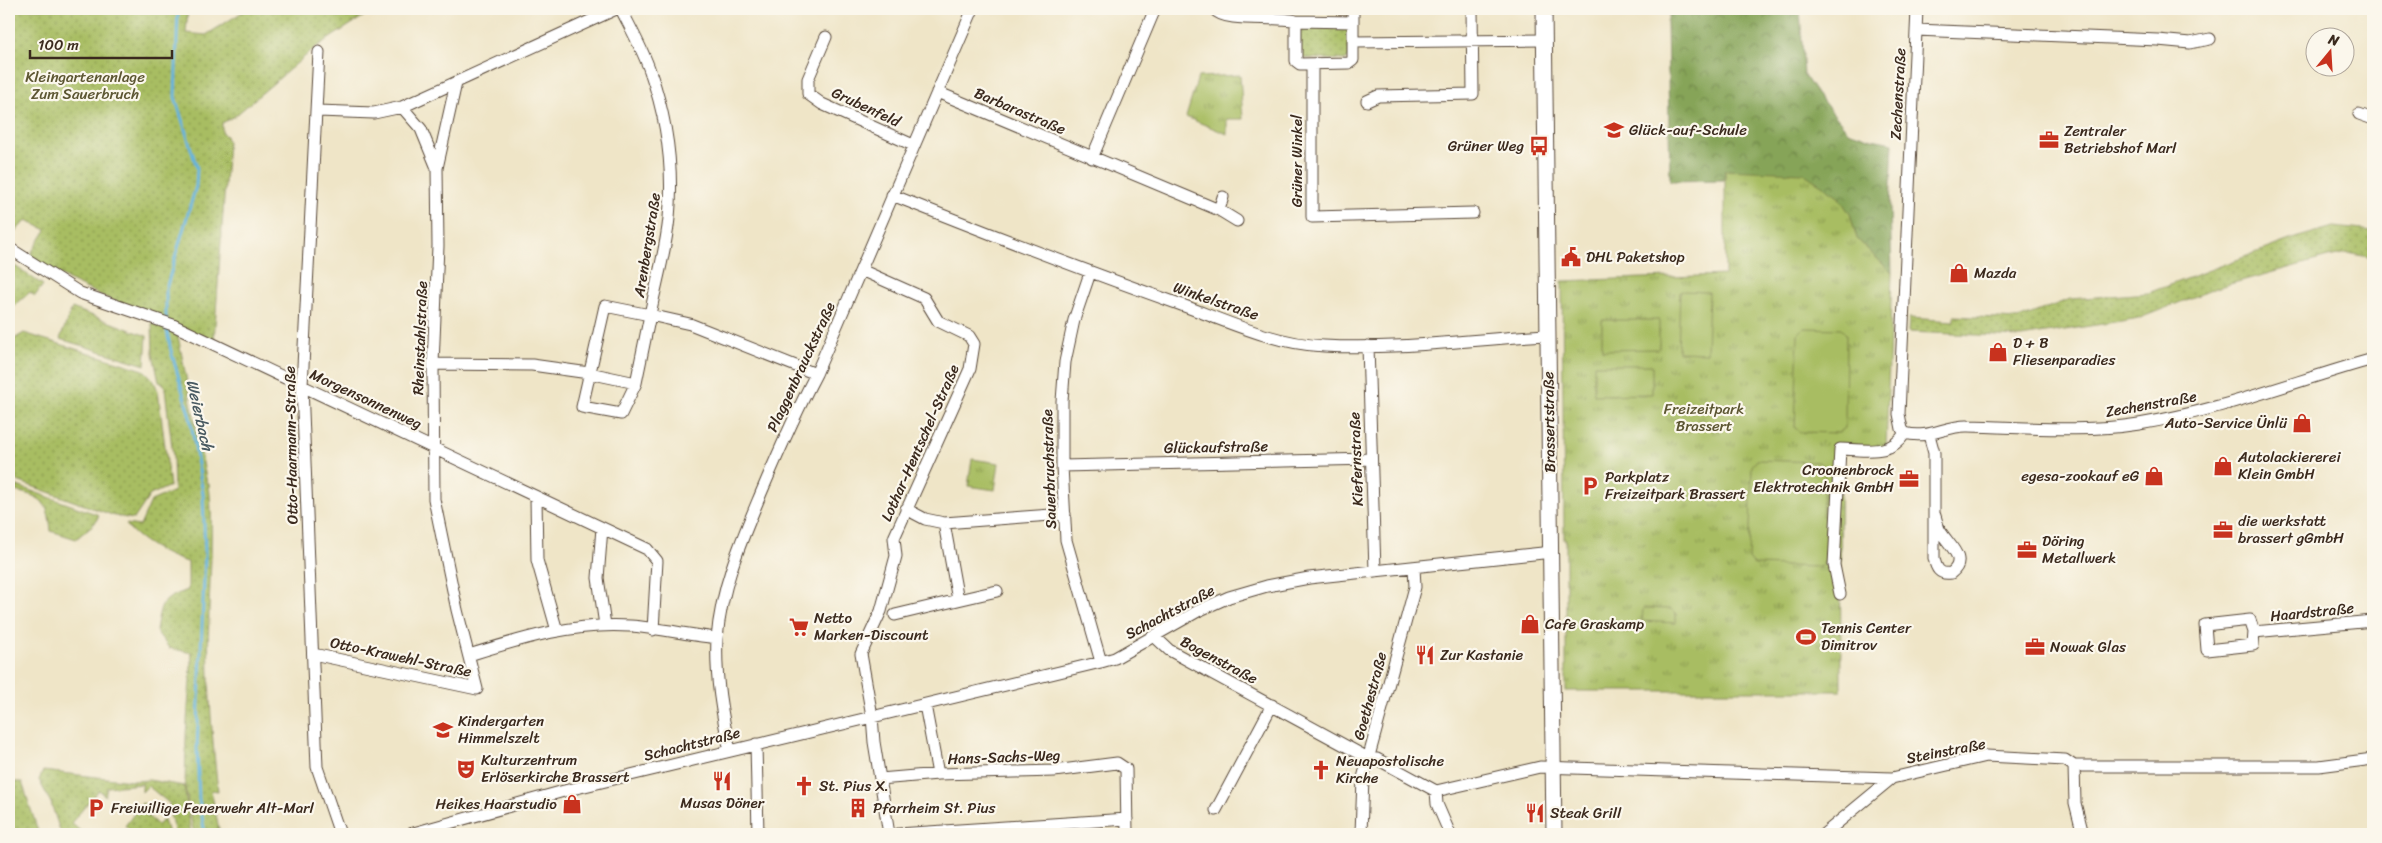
<svg xmlns="http://www.w3.org/2000/svg" width="2382" height="843" font-family="Sriracha,sans-serif">
<style>
.grass{fill:url(#grass-dots);stroke:#727440}
.forest{fill:url(#forest-crowns);stroke:#60673b}
.park{fill:url(#park-tufts);stroke:#727440}
.pitch{fill:#a8bd62;stroke:#727440}
.lines{fill:none;stroke-linecap:round;stroke-linejoin:round}
.stream{stroke:#64b4de;stroke-width:3}
.minor-casing{stroke:#564637;stroke-width:13}
.major-casing{stroke:#564637;stroke-width:17}
.minor{stroke:#fff;stroke-width:11}
.major{stroke:#fff;stroke-width:15}
.labels{text-anchor:middle;dominant-baseline:central;stroke-width:4.5;stroke-linejoin:round;paint-order:stroke}
.park-label{font-size:15px;fill:#5c5632;stroke:#fbf7ec}
.street-label{font-size:15px;fill:#3b2a1e;stroke:#fbf7ec}
.poi-label{font-size:15px;fill:#3b2a1e;stroke:#fbf7ec;text-anchor:start}
.water-label{font-size:16px;font-style:italic;fill:#495a61;stroke:#fbf7ec}
</style>
<defs>
<pattern id="grass-dots" width="8" height="8" patternUnits="userSpaceOnUse" patternTransform="scale(1.25)"><rect width="8" height="8" fill="#a8bd62"/><path d="M2 2h.1M6 6h.1" fill="none" stroke="#8a9a50" stroke-width="1.8" stroke-linecap="round"/></pattern>
<pattern id="forest-crowns" width="20" height="18" patternUnits="userSpaceOnUse" patternTransform="scale(1.25)"><rect width="20" height="18" fill="#86a458"/><path d="M2 6a3 3 0 1 1 6 0M12 15a3 3 0 1 1 6 0" fill="none" stroke="#6f8648"/></pattern>
<pattern id="park-tufts" width="24" height="20" patternUnits="userSpaceOnUse" patternTransform="scale(1.25)"><rect width="24" height="20" fill="#a8bd62"/><path d="M3 7l-1-3M5 7V3M7 7l1-3M15 17l-1-3M17 17v-4M19 17l1-3" fill="none" stroke="#8a9a50"/></pattern>
</defs>
<rect width="100%" height="100%" fill="#fbf7ec"/>
<filter id="ink" filterUnits="userSpaceOnUse"><feTurbulence type="fractalNoise" baseFrequency=".02" numOctaves="2"/><feDisplacementMap in="SourceGraphic" scale="10" xChannelSelector="R" yChannelSelector="G"/><feConvolveMatrix kernelMatrix="1 2 1 2 8 2 1 2 1" color-interpolation-filters="sRGB"/></filter>
<filter id="wash" filterUnits="userSpaceOnUse"><feTurbulence type="fractalNoise" baseFrequency=".0096" numOctaves="4" result="noise"/><feDisplacementMap in="SourceGraphic" scale="20" xChannelSelector="R" yChannelSelector="G"/><feGaussianBlur stdDeviation="1.12" result="paint"/><feColorMatrix in="noise" values="0 0 0 0 0 0 0 0 0 0 0 0 0 0 0 0 0 1.4 0 .05"/><feComposite in="paint" operator="in"/></filter>
<g filter="url(#wash)">
<rect width="100%" height="100%" fill="#efe5c7"/>
<path class="grass" d="M9 9H188L186 33 206 35 247 9H375L316 47 235 116 222 123V133L226 136 228 142 214 341 107 298 72 282 29 256 46 230 27 220 9 237Z
M1302 24 1346 25 1350 29 1349 57 1346 60 1299 58 1298 27Z
M2333 227 2373 231V258L2348 253 2328 257 2219 287 2140 318 2021 337 1908 332 1909 318 1954 321V316L2018 319 2070 299 2148 293 2295 238Z
M9 262 43 285 35 296 30 292 9 311Z
M72 308 147 336 145 365 60 339Z
M152 323 177 331 207 483 209 484C214 527 210 569 209 613 207 672 211 731 218 791L211 790 220 834H194L185 787 186 734 192 653 169 648 156 631C160 604 161 599 188 590V562C171 559 135 539 126 524L140 526 151 501 174 491 173 456 165 389 164 384 159 382 153 354Z
M24 333 144 370 153 379 158 391 170 486 150 495 134 519 115 516 9 478V342Z
M9 483 99 515 95 523 76 539 51 531C48 498 40 496 9 490Z
M43 771 133 781 149 780 184 786 191 834H175L170 814 166 810 170 804 148 786 142 792V784L107 787 105 796 99 790 71 823 84 834H61L51 803 39 780Z
M9 782H22L39 834H16L9 829Z
M142 803 147 805 142 811 158 825 164 819 168 834H135L125 826Z"/>
<path class="forest" d="M1671 9H1800L1804 75 1817 94 1848 131 1872 139 1893 143 1890 205 1892 273 1857 239 1850 214 1725 170 1724 180 1670 181 1667 22Z"/>
<path class="park" d="M1240 75 1243 119H1227V134L1186 117 1198 77Z
M1725 170 1803 173 1837 195 1850 214 1857 239 1892 273 1886 450 1840 449 1841 691H1566V540H1564L1562 281 1725 275Z
M972 459 999 463 995 490 968 486Z"/>
<path class="pitch" d="M1680 291 1709 292 1707 353 1678 352Z
M1602 320H1659V349L1602 350Z
M1804 328 1841 329 1846 334 1845 428 1838 433 1800 432 1795 428 1798 334Z
M1652 365V394L1594 395V365Z
M1757 460 1818 462 1825 467 1822 516 1826 520 1825 561 1820 567 1754 565 1749 559 1752 466Z
M1643 608 1671 609 1676 614V623L1642 621Z"/>
<g class="lines">
<path class="stream" d="M166 320V289L196 186 197 168 175 97 178 9
M166 326 171 351 190 417 203 494 205 554 197 748 199 800 205 834"/>
</g>
</g>
<g filter="url(#ink)">
<g class="lines">
<defs>
<path id="minor" d="M621 9C631 29 643 50 650 71 667 119 674 167 669 218 666 250 656 283 650 315L690 324 816 374
M1214 9C1225 24 1275 15 1296 21
M1353 9V22
M1917 9 1899 414 1902 429 1905 433C1928 440 1946 425 1968 426 2026 427 2081 433 2139 424 2219 411 2295 381 2373 359
M1296 21 1353 22V60L1349 63 1300 64 1296 61Z
M1916 30 2158 40 2190 43 2210 39
M826 37 808 79V94L822 104 913 145
M1353 42 1544 40
M319 52 302 386 317 767 340 834
M1312 64V217L1473 213
M937 92 1219 210 1237 221
M1367 101 1378 96 1473 94 1472 9
M318 111 374 113 402 107 616 9
M2359 114 2373 119
M1092 158 1155 9
M437 168 456 83
M892 195C987 233 1083 270 1179 304 1226 321 1274 344 1324 346 1398 350 1474 339 1548 335
M1219 210 1223 197
M9 248 80 293 173 325 647 549 657 561 653 630
M861 270 924 298 938 321 969 336 974 344 970 369 894 538 896 556 881 611 861 654 872 716 874 742 889 834
M1090 273 1074 320 1065 362 1062 401V466L1066 540 1101 662
M605 306 650 315 636 383 621 414 582 407Z
M1368 346 1375 571
M433 364 532 365 589 373 636 383
M1929 435 1934 453V558C1936 568 1939 575 1951 573 1970 559 1946 543 1939 529 1937 524 1936 518 1934 513
M1062 466 1371 459
M536 497 537 560 557 631
M906 509 925 519 944 523 1065 514
M944 523 958 600 997 591
M602 528 598 578 605 625
M1840 594 1834 565 1840 449C1865 449 1890 457 1905 433
M895 615 958 600
M2250 620 2254 632 2253 645 2207 650 2205 625Z
M2254 632 2373 621
M1154 636 1169 650 1368 758 1377 759 1436 791 1540 767 1892 778 1986 756 2065 760 2074 766H2319L2373 759
M313 654 477 689 457 610 434 499 433 364 438 246 437 168 421 129 402 107
M469 655C521 639 574 622 630 626 659 628 689 635 717 638
M925 705 938 774
M756 744 758 834
M730 751C722 714 715 677 717 639 721 586 742 539 762 491 779 451 796 412 816 374L973 9
M2074 766 2075 803 2083 834
M880 779 938 774 1054 771 1117 763 1126 769 1127 834
M1436 791 1437 804 1450 834
M1216 810 1272 705
M410 834 564 791 1101 662 1115 658 1198 611 1229 597 1267 586 1309 578 1552 552
M898 834 1127 819
M1361 834 1363 778 1415 587 1414 567
M1824 834 1892 778"/>
<path id="major" d="M1544 9 1554 834"/>
</defs>
<use href="#minor" class="minor-casing"/>
<use href="#major" class="major-casing"/>
<use href="#minor" class="minor"/>
<use href="#major" class="major"/>
</g>
</g>
<defs>
<symbol id="school-bare" viewBox="-9 -9 18 18"><path d="M0-5L7-2L0 1L-7-2ZM-4 1L0 2.5L4 1V4Q0 6-4 4Z" fill="#c8321e" stroke="#fbf7ec" stroke-width="2.5" paint-order="stroke"/></symbol>
<symbol id="office-bare" viewBox="-9 -9 18 18"><path d="M-6-3h4V-5.5h4V-3h4V5H-6ZM-1-4.5V-3h2v-1.5ZM-6 0V1H6V0Z" fill="#c8321e" stroke="#fbf7ec" stroke-width="2.5" paint-order="stroke"/></symbol>
<symbol id="bus-bare" viewBox="-9 -9 18 18"><path d="M-5-6H5V4H4V6H2V4H-2V6H-4V4H-5ZM-3.5-4V0h7V-4ZM-3.5 1.2v1.5H-2V1.2ZM2 1.2v1.5H3.5V1.2Z" fill="#c8321e" stroke="#fbf7ec" stroke-width="2.5" paint-order="stroke"/></symbol>
<symbol id="civic-bare" viewBox="-9 -9 18 18"><path d="M-.6-6.5H3V-4.5H.6V-3L4-1V1h2V6H-6V1h2V-1L-.6-3ZM-1.2 2.5V6h2.4V2.5Z" fill="#c8321e" stroke="#fbf7ec" stroke-width="2.5" paint-order="stroke"/></symbol>
<symbol id="shop-bare" viewBox="-9 -9 18 18"><path d="M-5-2.5h2.3a2.7 3.5 0 0 1 5.4 0H5L5.5 6h-11ZM-1.5-2.5h3a1.5 2.3 0 0 0-3 0Z" fill="#c8321e" stroke="#fbf7ec" stroke-width="2.5" paint-order="stroke"/></symbol>
<symbol id="parking-bare" viewBox="-9 -9 18 18"><path d="M-3.5-5.5H1a3.5 3.5 0 0 1 0 7H-1V5.5H-3.5ZM-1-3.4V-.6H.8a1.4 1.4 0 0 0 0-2.8Z" fill="#c8321e" stroke="#fbf7ec" stroke-width="2.5" paint-order="stroke"/></symbol>
<symbol id="supermarket-bare" viewBox="-9 -9 18 18"><path d="M-6-5.5h2.5l.6 2H6L4.5 2H-2.5L-4.4-4H-6ZM-1.5 3.2a1.3 1.3 0 1 0 .1 0ZM3 3.2a1.3 1.3 0 1 0 .1 0Z" fill="#c8321e" stroke="#fbf7ec" stroke-width="2.5" paint-order="stroke"/></symbol>
<symbol id="stadium-bare" viewBox="-9 -9 18 18"><path d="M0-5a6.5 5 0 1 0 0 10a6.5 5 0 1 0 0-10ZM-3.5-1.8h7v3.6h-7Z" fill="#c8321e" stroke="#fbf7ec" stroke-width="2.5" paint-order="stroke"/></symbol>
<symbol id="restaurant-bare" viewBox="-9 -9 18 18"><path d="M-5-6h1v4h1v-4h1v4h1v-4h1v5L-1.5 .5V6h-2V.5L-5-1ZM5-6V6H3V1.5H1.5Q1.5-4 5-6Z" fill="#c8321e" stroke="#fbf7ec" stroke-width="2.5" paint-order="stroke"/></symbol>
<symbol id="theatre-bare" viewBox="-9 -9 18 18"><path d="M-5-5.5Q0-4 5-5.5V0Q5 5 0 6Q-5 5-5 0ZM-3.3-2.5H-1v1.5H-3.3ZM1-2.5H3.3v1.5H1ZM-2.8 1Q0 5.5 2.8 1Z" fill="#c8321e" stroke="#fbf7ec" stroke-width="2.5" paint-order="stroke"/></symbol>
<symbol id="church-bare" viewBox="-9 -9 18 18"><path d="M-1.2-6h2.4v3.5h3.3v2.4h-3.3V6h-2.4V-.1h-3.3v-2.4h3.3Z" fill="#c8321e" stroke="#fbf7ec" stroke-width="2.5" paint-order="stroke"/></symbol>
<symbol id="building-bare" viewBox="-9 -9 18 18"><path d="M-4-6H4V6H1V3H-1V6H-4ZM-2.5-4.3h1.7v1.8h-1.7ZM.8-4.3h1.7v1.8H.8ZM-2.5-1h1.7V.8h-1.7ZM.8-1h1.7V.8H.8Z" fill="#c8321e" stroke="#fbf7ec" stroke-width="2.5" paint-order="stroke"/></symbol>
</defs>
<g fill-rule="evenodd">
<use href="#school-bare" x="1600" y="116" width="28" height="28"/>
<use href="#office-bare" x="2035" y="126" width="28" height="28"/>
<use href="#bus-bare" x="1525" y="132" width="28" height="28"/>
<use href="#civic-bare" x="1557" y="243" width="28" height="28"/>
<use href="#shop-bare" x="1945" y="259" width="28" height="28"/>
<use href="#shop-bare" x="1984" y="338" width="28" height="28"/>
<use href="#shop-bare" x="2288" y="409" width="28" height="28"/>
<use href="#shop-bare" x="2209" y="452" width="28" height="28"/>
<use href="#shop-bare" x="2140" y="462" width="28" height="28"/>
<use href="#office-bare" x="1895" y="465" width="28" height="28"/>
<use href="#parking-bare" x="1576" y="472" width="28" height="28"/>
<use href="#office-bare" x="2209" y="516" width="28" height="28"/>
<use href="#office-bare" x="2013" y="536" width="28" height="28"/>
<use href="#shop-bare" x="1516" y="610" width="28" height="28"/>
<use href="#supermarket-bare" x="785" y="613" width="28" height="28"/>
<use href="#stadium-bare" x="1792" y="623" width="28" height="28"/>
<use href="#office-bare" x="2021" y="633" width="28" height="28"/>
<use href="#restaurant-bare" x="1411" y="641" width="28" height="28"/>
<use href="#school-bare" x="429" y="716" width="28" height="28"/>
<use href="#theatre-bare" x="452" y="755" width="28" height="28"/>
<use href="#church-bare" x="1307" y="756" width="28" height="28"/>
<use href="#restaurant-bare" x="708" y="767" width="28" height="28"/>
<use href="#church-bare" x="790" y="772" width="28" height="28"/>
<use href="#shop-bare" x="558" y="790" width="28" height="28"/>
<use href="#parking-bare" x="82" y="794" width="28" height="28"/>
<use href="#building-bare" x="844" y="794" width="28" height="28"/>
<use href="#restaurant-bare" x="1521" y="799" width="28" height="28"/>
</g>
<g class="labels">
<g class="park-label">
<text x="85" y="77">Kleingartenanlage<tspan x="85" dy="17">Zum Sauerbruch</tspan></text>
<text x="1704" y="409">Freizeitpark<tspan x="1704" dy="17">Brassert</tspan></text>
</g>
<g class="street-label">
<text transform="translate(1898 94) rotate(-87)">Zechenstraße</text>
<text transform="translate(866 107) rotate(25)">Grubenfeld</text>
<text transform="translate(1020 111) rotate(23)">Barbarastraße</text>
<text transform="translate(1297 161) rotate(-90)">Grüner Winkel</text>
<text transform="translate(647 245) rotate(-81)">Arenbergstraße</text>
<text transform="translate(1216 301) rotate(19)">Winkelstraße</text>
<text transform="translate(420 338) rotate(-88)">Rheinstahlstraße</text>
<text transform="translate(801 367) rotate(-65)">Plaggenbrauckstraße</text>
<text transform="translate(366 399) rotate(25)">Morgensonnenweg</text>
<text transform="translate(2151 404) rotate(-10)">Zechenstraße</text>
<text transform="translate(1549 422) rotate(-91)">Brassertstraße</text>
<text transform="translate(920 443) rotate(-66)">Lothar-Hentschel-Straße</text>
<text transform="translate(291 445) rotate(-91)">Otto-Haarmann-Straße</text>
<text transform="translate(1216 447) rotate(-1)">Glückaufstraße</text>
<text transform="translate(1356 459) rotate(-92)">Kiefernstraße</text>
<text transform="translate(1049 469) rotate(-92)">Sauerbruchstraße</text>
<text transform="translate(1170 612) rotate(-28)">Schachtstraße</text>
<text transform="translate(2312 612) rotate(-6)">Haardstraße</text>
<text transform="translate(401 657) rotate(12)">Otto-Krawehl-Straße</text>
<text transform="translate(1219 660) rotate(28)">Bogenstraße</text>
<text transform="translate(1370 696) rotate(-75)">Goethestraße</text>
<text transform="translate(692 744) rotate(-14)">Schachtstraße</text>
<text transform="translate(1946 751) rotate(-11)">Steinstraße</text>
<text transform="translate(1004 757) rotate(-2)">Hans-Sachs-Weg</text>
</g>
<g class="poi-label">
<text x="1629" y="130">Glück-auf-Schule</text>
<text x="2064" y="131">Zentraler<tspan x="2064" dy="17">Betriebshof Marl</tspan></text>
<text x="1524" y="146" text-anchor="end">Grüner Weg</text>
<text x="1586" y="257">DHL Paketshop</text>
<text x="1974" y="273">Mazda</text>
<text x="2013" y="343">D + B<tspan x="2013" dy="17">Fliesenparadies</tspan></text>
<text x="2287" y="423" text-anchor="end">Auto-Service Ünlü</text>
<text x="2238" y="457">Autolackiererei<tspan x="2238" dy="17">Klein GmbH</tspan></text>
<text x="1894" y="470" text-anchor="end">Croonenbrock<tspan x="1894" dy="17">Elektrotechnik GmbH</tspan></text>
<text x="2139" y="476" text-anchor="end">egesa-zookauf eG</text>
<text x="1605" y="477">Parkplatz<tspan x="1605" dy="17">Freizeitpark Brassert</tspan></text>
<text x="2238" y="521">die werkstatt<tspan x="2238" dy="17">brassert gGmbH</tspan></text>
<text x="2042" y="541">Döring<tspan x="2042" dy="17">Metallwerk</tspan></text>
<text x="814" y="618">Netto<tspan x="814" dy="17">Marken-Discount</tspan></text>
<text x="1545" y="624">Cafe Graskamp</text>
<text x="1821" y="628">Tennis Center<tspan x="1821" dy="17">Dimitrov</tspan></text>
<text x="2050" y="647">Nowak Glas</text>
<text x="1440" y="655">Zur Kastanie</text>
<text x="458" y="721">Kindergarten<tspan x="458" dy="17">Himmelszelt</tspan></text>
<text x="481" y="760">Kulturzentrum<tspan x="481" dy="17">Erlöserkirche Brassert</tspan></text>
<text x="1336" y="761">Neuapostolische<tspan x="1336" dy="17">Kirche</tspan></text>
<text x="819" y="786">St. Pius X.</text>
<text x="722" y="803" text-anchor="middle">Musas Döner</text>
<text x="557" y="804" text-anchor="end">Heikes Haarstudio</text>
<text x="111" y="808">Freiwillige Feuerwehr Alt-Marl</text>
<text x="873" y="808">Pfarrheim St. Pius</text>
<text x="1550" y="813">Steak Grill</text>
</g>
<g class="water-label">
<text transform="translate(200 415) rotate(77)">Weierbach</text>
</g>
</g>
<rect width="2382" height="843" fill="none" stroke="#fbf7ec" stroke-width="30"/>
<g transform="translate(2330 52) rotate(18)"><circle r="24" fill="#fbf7ec" stroke="#aea59a"/>
<path d="M0-4L9 19L0 12L-9 19Z" fill="#c8321e"/>
<text y="-8" font-size="14" font-weight="bold" text-anchor="middle" fill="#3b2a1e">N</text>
</g>
<path d="M30 50v8h142v-8" fill="none" stroke="#3b2a1e" stroke-width="2.5"/>
<text x="38" y="50" font-size="15" fill="#3b2a1e" stroke="#fbf7ec" stroke-width="4" paint-order="stroke">100 m</text>
</svg>
